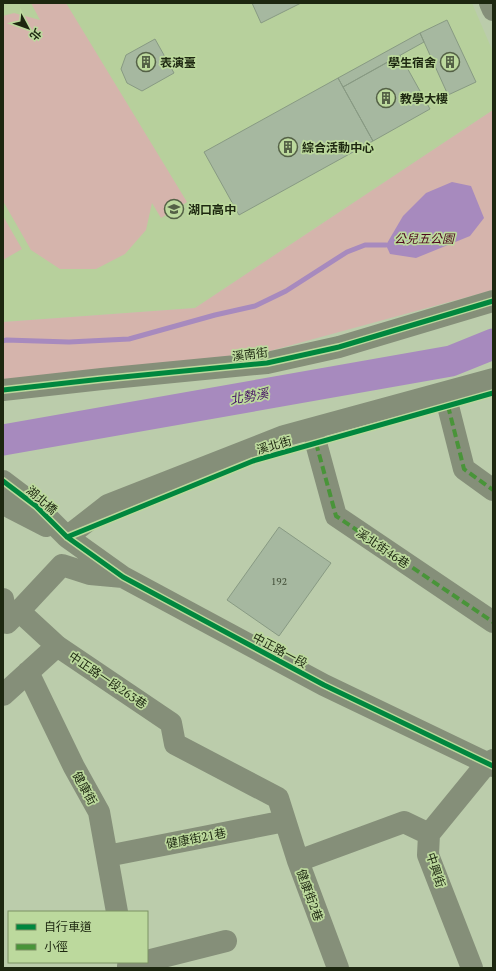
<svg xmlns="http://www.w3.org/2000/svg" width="496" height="971" font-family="'PT Serif','Noto Sans TC',serif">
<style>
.built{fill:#b7d09c}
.green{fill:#d5b4ac}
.water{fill:#a78abe}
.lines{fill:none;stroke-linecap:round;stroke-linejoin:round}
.stream{stroke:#a78abe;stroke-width:5}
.river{stroke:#a78abe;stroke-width:31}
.building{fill:#a6b8a0;stroke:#889a83}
.minor{stroke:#858f79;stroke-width:22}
.quiet{stroke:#499439;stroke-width:4;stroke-dasharray:8 4;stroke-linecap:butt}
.cycleway-casing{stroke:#bcd99d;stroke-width:8}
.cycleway{stroke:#00873e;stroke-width:5}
.labels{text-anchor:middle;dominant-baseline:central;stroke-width:3.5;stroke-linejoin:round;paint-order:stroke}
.number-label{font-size:10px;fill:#414d36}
.poi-label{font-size:12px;font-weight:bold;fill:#1d2710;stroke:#bcd99d;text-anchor:start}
.park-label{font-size:12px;font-style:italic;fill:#4f091f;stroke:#bcd99d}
.street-label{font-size:12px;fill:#1d2710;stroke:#bcd99d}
.water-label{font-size:13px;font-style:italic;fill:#461465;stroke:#bcd99d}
</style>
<rect width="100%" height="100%" fill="#bbccab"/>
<path class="built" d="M3 3H472L493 52V110L195 308 3 322Z"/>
<path class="green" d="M31 3H66L187 202 161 218 152 203 146 230 125 254 96 269H60L31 250 3 201V16L14 13 40 20Z
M493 110V290L266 352 3 381V322L195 308Z
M3 216 22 249 3 260Z"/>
<path class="water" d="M452 182 471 186 484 218 470 236 416 258 390 254 386 245 403 216 426 193Z"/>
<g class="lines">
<path class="stream" d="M3 341 6 340 69 342 129 339 215 315 255 306 286 291 347 252 365 245H386"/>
<path class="river" d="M3 440 451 361 493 344"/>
</g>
<path class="building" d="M252 3H301L261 23Z
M447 20 476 82 448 95 420 33Z
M420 33 424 42 343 87 338 78Z
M155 39 174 73 142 91 127 83 121 69 126 55Z
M400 55 430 109 373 141 343 87Z
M338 78 373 141 239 215 204 152Z
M279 527 331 563 279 636 227 600Z"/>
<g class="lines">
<path class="minor" d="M490 3 493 10
M3 390 102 379 267 363 339 347 493 301
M448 406 464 469 493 490
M316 443 336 516 493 622
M3 481 36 506 67 537 123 577 324 685 493 766
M3 503 11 508 46 526
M67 537 108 505 284 436 493 379
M123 577 90 574 62 565 19 611 57 646 171 723 175 744 278 798 298 861 338 968
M3 599 7 623 19 611
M28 672 74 767 99 812 117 912
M3 695 57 646
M107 856 285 821
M298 861 404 822 429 834
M147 961 226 941
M128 966 144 962
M472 968 428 855 429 834 487 763 493 760"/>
<path class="quiet" d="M448 406 464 469 493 490
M316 443 336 516 493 622"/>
<defs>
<path id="cycleway" d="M3 390 102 379 267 363 339 347 493 301
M3 481 36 506 67 537 123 577 324 685 493 766
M67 537 253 461 493 393"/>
</defs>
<use href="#cycleway" class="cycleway-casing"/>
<use href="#cycleway" class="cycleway"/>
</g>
<defs>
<symbol id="building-ring" viewBox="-11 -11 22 22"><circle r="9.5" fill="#bcd99d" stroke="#546146" stroke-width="1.5"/><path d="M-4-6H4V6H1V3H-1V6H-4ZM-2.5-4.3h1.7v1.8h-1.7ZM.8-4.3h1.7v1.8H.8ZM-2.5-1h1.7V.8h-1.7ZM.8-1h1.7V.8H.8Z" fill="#546146"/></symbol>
<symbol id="school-ring" viewBox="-11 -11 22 22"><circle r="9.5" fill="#bcd99d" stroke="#546146" stroke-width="1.5"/><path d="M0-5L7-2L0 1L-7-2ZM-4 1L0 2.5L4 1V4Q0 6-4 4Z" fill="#546146"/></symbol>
</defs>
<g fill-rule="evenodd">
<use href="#building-ring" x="135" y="51" width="22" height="22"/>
<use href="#building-ring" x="439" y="51" width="22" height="22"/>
<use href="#building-ring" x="375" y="87" width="22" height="22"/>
<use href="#building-ring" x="277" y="136" width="22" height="22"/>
<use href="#school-ring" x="163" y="198" width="22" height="22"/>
</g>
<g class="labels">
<g class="number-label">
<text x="279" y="581">192</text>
</g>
<g class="poi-label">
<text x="160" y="62">表演臺</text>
<text x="436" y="62" text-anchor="end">學生宿舍</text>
<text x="400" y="98">教學大樓</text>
<text x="302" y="147">綜合活動中心</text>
<text x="188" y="209">湖口高中</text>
</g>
<g class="park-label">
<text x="424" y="238">公兒五公園</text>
</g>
<g class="street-label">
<text transform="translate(250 354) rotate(-7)">溪南街</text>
<text transform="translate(274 445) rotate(-16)">溪北街</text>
<text transform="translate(42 500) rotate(41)">湖北橋</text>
<text transform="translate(383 548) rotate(34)">溪北街46巷</text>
<text transform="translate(280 650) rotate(28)">中正路一段</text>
<text transform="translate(108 680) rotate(34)">中正路一段263巷</text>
<text transform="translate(85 788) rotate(61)">健康街</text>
<text transform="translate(196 838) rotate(-11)">健康街21巷</text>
<text transform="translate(436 870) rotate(72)">中興街</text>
<text transform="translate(310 895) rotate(70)">健康街2巷</text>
</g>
<g class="water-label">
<text transform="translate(249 396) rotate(-10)">北勢溪</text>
</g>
</g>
<rect width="496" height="971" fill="none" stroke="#1d2710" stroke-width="8"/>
<rect x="8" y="911" width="140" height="52" fill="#bcd99d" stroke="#7c9265"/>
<rect x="16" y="924" width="20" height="6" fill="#00873e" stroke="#7c9265"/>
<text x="44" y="931" font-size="12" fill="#1d2710">自行車道</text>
<rect x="16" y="944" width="20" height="6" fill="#499439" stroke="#7c9265"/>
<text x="44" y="951" font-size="12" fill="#1d2710">小徑</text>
<g transform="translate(28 28) rotate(131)" stroke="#bcd99d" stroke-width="3" paint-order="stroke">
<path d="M0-3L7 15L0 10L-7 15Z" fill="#1d2710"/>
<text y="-6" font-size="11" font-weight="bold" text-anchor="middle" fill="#1d2710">北</text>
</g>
</svg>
